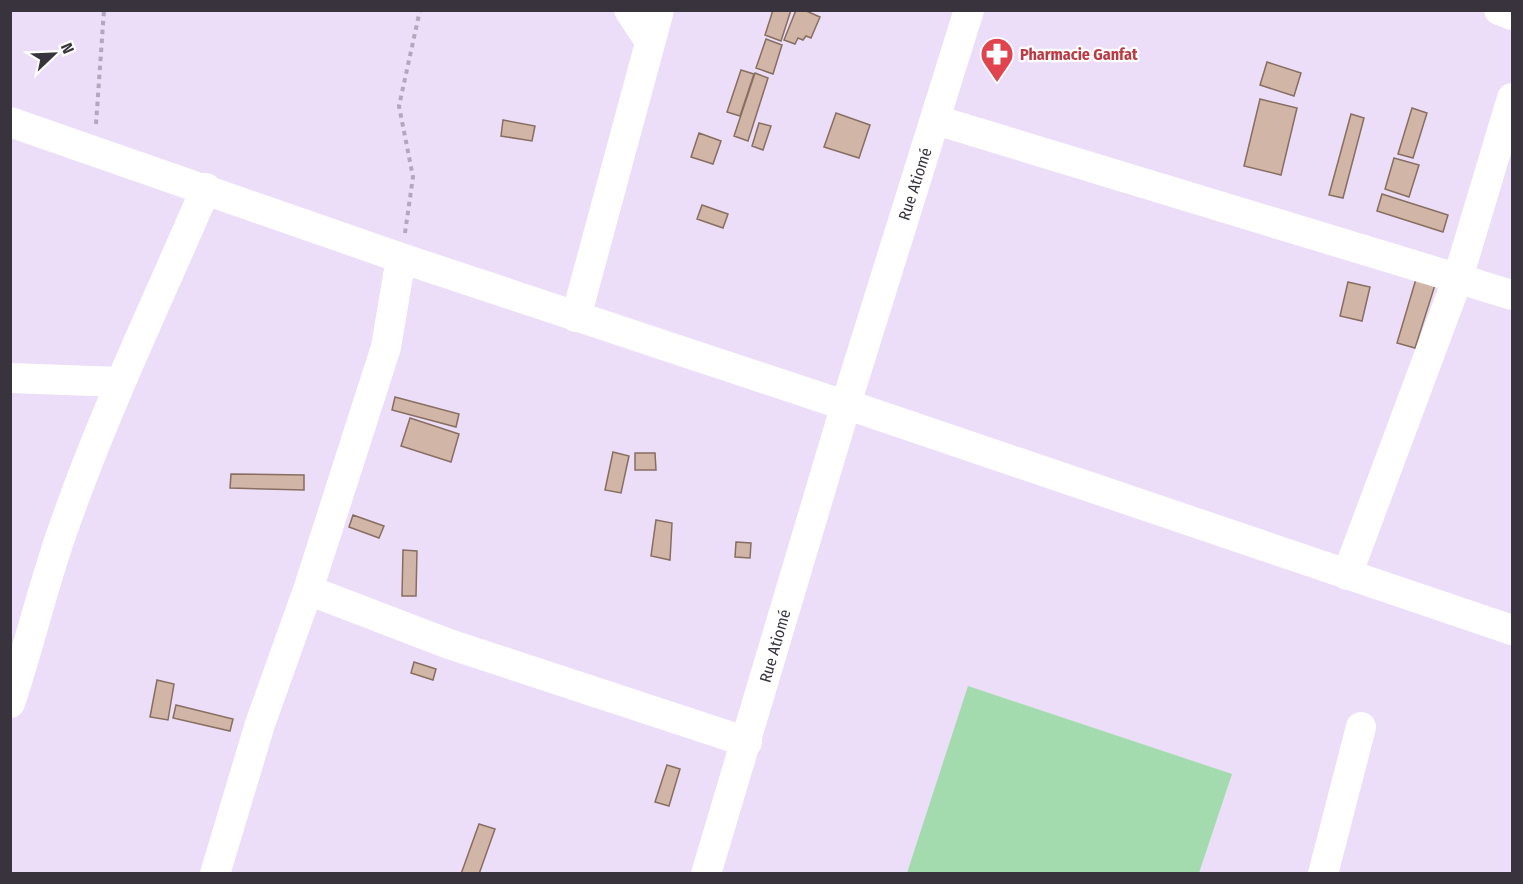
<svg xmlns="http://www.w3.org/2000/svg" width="1523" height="884" font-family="'Fira Sans Condensed',sans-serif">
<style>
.green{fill:#a3daae}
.building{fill:#d1b5a7;stroke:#876e61;stroke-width:1.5}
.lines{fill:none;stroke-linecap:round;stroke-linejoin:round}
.path{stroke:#b2a7bc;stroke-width:4;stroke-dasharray:4.5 4.5;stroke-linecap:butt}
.minor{stroke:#fff;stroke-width:30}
.labels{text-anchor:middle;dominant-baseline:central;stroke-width:4.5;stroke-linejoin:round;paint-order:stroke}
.health-label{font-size:16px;font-weight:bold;fill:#be3a42;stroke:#fff;text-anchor:start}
.street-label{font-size:16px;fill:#38333d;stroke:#fff}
</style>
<rect width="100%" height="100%" fill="#ecdef8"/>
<path class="green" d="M968 686 1232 774 1199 873H907Z"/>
<path class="building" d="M773 10H791L781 41 765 35Z
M796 10H804L820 17 811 38 806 36 803 40 798 38 795 44 784 40Z
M766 39 782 45 773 74 756 68Z
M1267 62 1301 73 1294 96 1260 85Z
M741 70 754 74 740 116 727 112Z
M755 73 768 78 748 141 734 136Z
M1260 99 1297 108 1281 175 1244 166Z
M1412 108 1427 113 1413 158 1398 154Z
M836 113 870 125 859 158 824 147Z
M1351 114 1364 118 1343 198 1329 195Z
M503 120 535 126 532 141 501 136Z
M759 123 771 126 763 150 752 146Z
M699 133 721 141 713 164 691 157Z
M1394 158 1419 165 1409 197 1385 189Z
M1382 194 1448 215 1443 232 1377 211Z
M702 205 728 214 723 228 697 219Z
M1416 279 1435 285 1415 348 1397 343Z
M1348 282 1370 287 1362 321 1340 316Z
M395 397 459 414 456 427 392 410Z
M410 418 459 434 451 462 401 446Z
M613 452 629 456 621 493 605 490Z
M635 453H655L656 470H635Z
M231 474 304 475V490L230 488Z
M353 515 384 526 379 538 349 527Z
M656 520 672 523 670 560 651 556Z
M736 542 751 543 750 558 735 557Z
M403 550 417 551 416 596H402Z
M414 662 436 669 433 680 411 673Z
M157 680 174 684 168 720 150 717Z
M176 705 233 719 230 731 173 718Z
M667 765 680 769 669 806 655 802Z
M479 824 495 829 479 874H461Z"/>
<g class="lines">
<path class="path" d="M96 124 104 10
M405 233 413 177 399 106 420 10"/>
<path class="minor" d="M629 10 649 40
M1499 10 1512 15
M936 120 1512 295
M10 122 401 258 832 401
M576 317 659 10
M10 378 119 382
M850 391 969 10
M860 409 1512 630
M1347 575 1458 278 1512 98
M308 590 449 644 747 742
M10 703C28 649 41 594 59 541 100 420 156 305 206 188
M215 874 260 724 308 590 386 347 401 258
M706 874 842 418
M1323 874 1361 727"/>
</g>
<defs>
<symbol id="pharmacy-pin" viewBox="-11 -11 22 30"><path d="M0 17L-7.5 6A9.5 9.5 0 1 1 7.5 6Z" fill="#e0444e" stroke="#fff"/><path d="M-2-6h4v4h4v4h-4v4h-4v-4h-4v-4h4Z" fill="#fff"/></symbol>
</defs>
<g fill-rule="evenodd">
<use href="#pharmacy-pin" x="978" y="35" width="38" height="52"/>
</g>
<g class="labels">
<g class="health-label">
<text x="1020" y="54">Pharmacie Ganfat</text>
</g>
<g class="street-label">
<text transform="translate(915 184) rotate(-72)">Rue Atiomé</text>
<text transform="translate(775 646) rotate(-74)">Rue Atiomé</text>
</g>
</g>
<rect width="1523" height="884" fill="none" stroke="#38333d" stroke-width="24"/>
<g transform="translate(54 54) rotate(67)" stroke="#ffffff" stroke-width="4.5" paint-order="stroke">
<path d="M0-4.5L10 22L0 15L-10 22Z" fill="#38333d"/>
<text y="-9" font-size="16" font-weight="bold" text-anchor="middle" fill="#38333d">N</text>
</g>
</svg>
